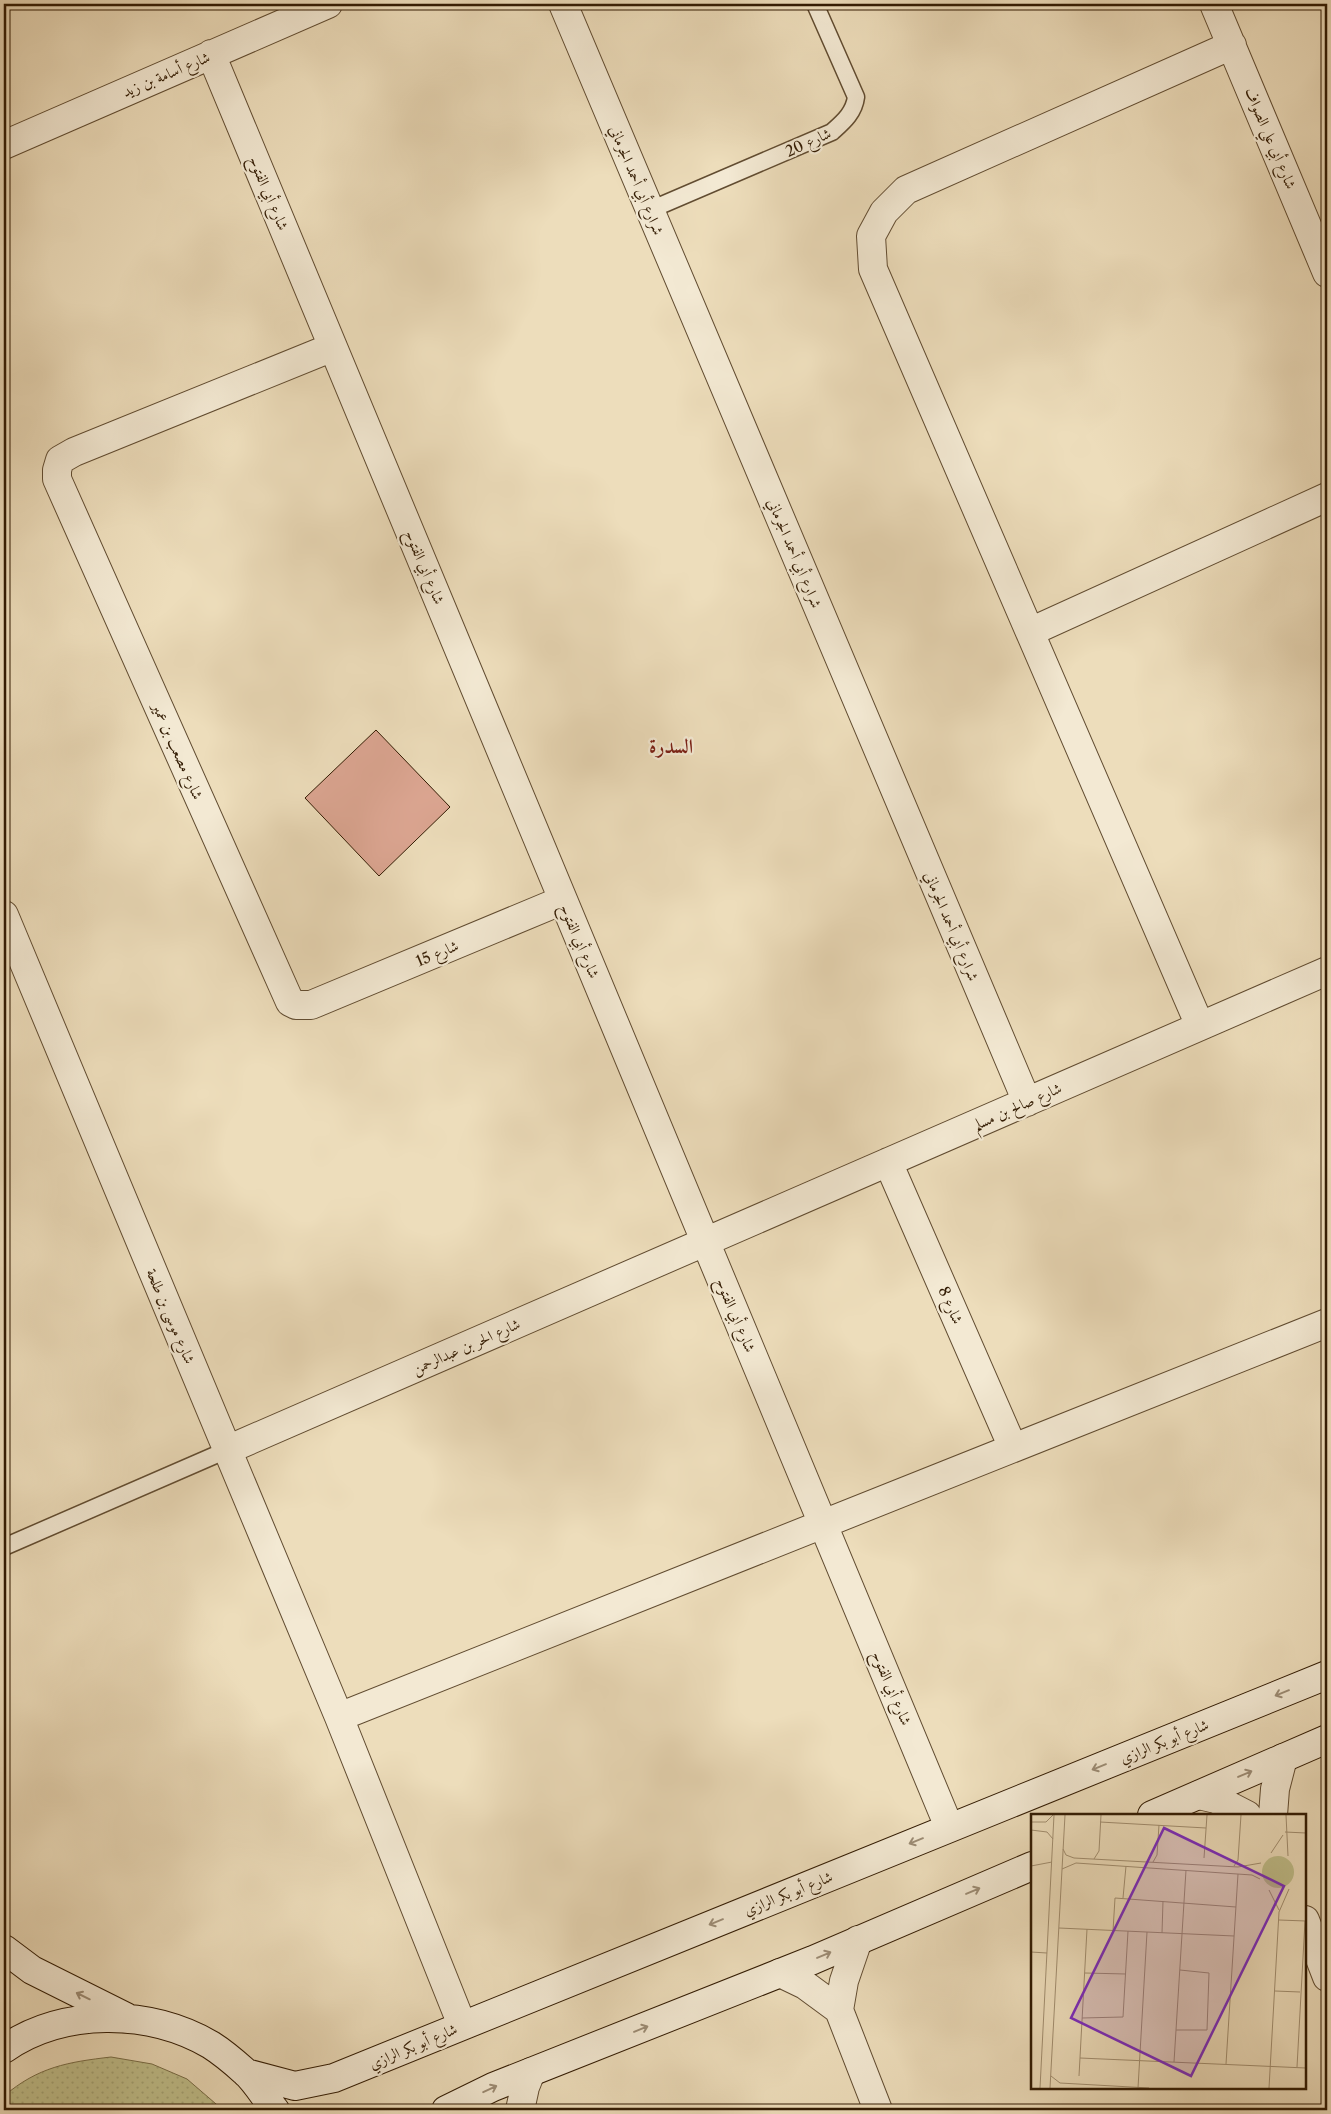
<svg xmlns="http://www.w3.org/2000/svg" width="1331" height="2114" font-family="'Libre Caslon Text',Amiri,serif">
<style>
.grass{fill:url(#grass-dots);stroke:#796d47}
.building{fill:#dba591;stroke:#321b03}
.lines{fill:none;stroke-linecap:round;stroke-linejoin:round}
.lane-casing{stroke:#614c31;stroke-width:19}
.street-casing{stroke:#614c31;stroke-width:30}
.secondary-casing{stroke:#321b03;stroke-width:30}
.lane{stroke:#f3e9d3;stroke-width:16}
.street{stroke:#f3e9d3;stroke-width:28}
.secondary{stroke:#f3e9d3;stroke-width:28}
.oneway{stroke:#9c8c75}
.labels{text-anchor:middle;dominant-baseline:central;stroke-width:4.5;stroke-linejoin:round;paint-order:stroke}
.street-label{font-size:15px;fill:#321b03;stroke:#f3e9d3}
.district-label{font-size:20px;font-weight:bold;fill:#7a1f14;stroke:#f3e9d3}
.inset-road{fill:none;stroke:#a28f71;stroke-width:1}
.view{fill:#7b2cbf;fill-opacity:0.15;stroke:#7b2cbf;stroke-width:2.5}
.inset-edge{fill:none;stroke:#321b03;stroke-width:2.5}
</style>
<defs>
<pattern id="grass-dots" width="8" height="8" patternUnits="userSpaceOnUse" patternTransform="scale(1.25)"><rect width="8" height="8" fill="#c0bf8b"/><path d="M2 2h.1M6 6h.1" fill="none" stroke="#a5a476" stroke-width="1.8" stroke-linecap="round"/></pattern>
</defs>
<rect width="100%" height="100%" fill="#edddbb"/>
<filter id="stains"><feTurbulence type="fractalNoise" baseFrequency=".004" numOctaves="4"/><feColorMatrix values="0 0 0 0 .2 0 0 0 0 .09 0 0 0 0 .02 0 0 0 .5 -.17"/></filter>
<radialGradient id="worn" r=".72"><stop offset=".6" stop-color="#630" stop-opacity="0"/><stop offset="1" stop-color="#630" stop-opacity=".3"/></radialGradient>
<path class="grass" d="M111 2057 152 2064 187 2079 223 2110H4V2096C38 2067 68 2062 111 2057Z"/>
<path class="building" d="M376 730 450 807 379 876 305 798Z"/>
<g class="lines">
<defs>
<path id="lane" d="M650 210 832 132C843 122 854 113 856 97L815 4
M4 1547 227 1450"/>
<path id="street" d="M563 4 1027 1102
M1214 4 1327 273
M211 54 949 1827
M4 145 328 4
M333 347 74 452 60 460 57 470V479L290 1002 296 1005H311L563 900
M1030 632 1327 497
M4 915 339 1717 462 2025
M1200 1026 873 269 871 236 884 212 906 190 1232 45
M888 1162 1013 1448
M227 1450 1327 971
M339 1717 1327 1323
M1199 1795 1216 1799 1247 1815
M1273 1815 1275 1789 1283 1758
M1305 1920 1327 1977
M780 1973 805 1985 839 2010 878 2110
M839 2010 844 1981 858 1940
M520 2110 525 2087 531 2072"/>
<path id="secondary" d="M1152 1815 1327 1739
M4 1949 32 1970 126 2017
M4 2049C63 2008 149 2009 211 2045 222 2052 234 2062 244 2071 256 2081 265 2098 275 2110
M246 2073 295 2086 334 2078 1327 1675
M446 2110 493 2087 813 1960 1032 1866"/>
</defs>
<use href="#lane" class="lane-casing"/>
<use href="#street" class="street-casing"/>
<use href="#secondary" class="secondary-casing"/>
<use href="#lane" class="lane"/>
<use href="#street" class="street"/>
<use href="#secondary" class="secondary"/>
</g>
<defs><path id="oneway-shaft" d="M-6 0H5M1.5-3L5.5 0L1.5 3" fill="none" stroke-width="1.6" stroke-linecap="round" stroke-linejoin="round" transform="scale(1.25)"/></defs>
<g class="oneway">
<use href="#oneway-shaft" transform="translate(1282 1693) rotate(158)"/>
<use href="#oneway-shaft" transform="translate(1099 1767) rotate(158)"/>
<use href="#oneway-shaft" transform="translate(1245 1774) rotate(-23)"/>
<use href="#oneway-shaft" transform="translate(916 1841) rotate(158)"/>
<use href="#oneway-shaft" transform="translate(973 1891) rotate(-23)"/>
<use href="#oneway-shaft" transform="translate(716 1922) rotate(158)"/>
<use href="#oneway-shaft" transform="translate(824 1955) rotate(-23)"/>
<use href="#oneway-shaft" transform="translate(83 1996) rotate(-154)"/>
<use href="#oneway-shaft" transform="translate(641 2029) rotate(-22)"/>
<use href="#oneway-shaft" transform="translate(490 2089) rotate(-25)"/>
</g>
<g class="labels">
<g class="street-label">
<text transform="translate(166 74) rotate(-23)">شارع أسامة بن زيد</text>
<text transform="translate(1271 138) rotate(67)">شارع أبي علي الصواف</text>
<text transform="translate(808 142) rotate(-25)">شارع 20</text>
<text transform="translate(637 180) rotate(67)">شرارع أبي أحمد الجرماني</text>
<text transform="translate(269 193) rotate(67)">شارع أبي الفتوح</text>
<text transform="translate(795 553) rotate(67)">شرارع أبي أحمد الجرماني</text>
<text transform="translate(425 567) rotate(67)">شارع أبي الفتوح</text>
<text transform="translate(178 751) rotate(66)">شارع مصعب بن عمير</text>
<text transform="translate(952 926) rotate(67)">شرارع أبي أحمد الجرماني</text>
<text transform="translate(580 941) rotate(67)">شارع أبي الفتوح</text>
<text transform="translate(437 953) rotate(-23)">شارع 15</text>
<text transform="translate(1017 1106) rotate(-24)">شارع صالح بن مسلم</text>
<text transform="translate(951 1305) rotate(66)">شارع 8</text>
<text transform="translate(736 1315) rotate(67)">شارع أبي الفتوح</text>
<text transform="translate(171 1316) rotate(67)">شارع موسى بن طلحة</text>
<text transform="translate(466 1346) rotate(-24)">شارع الحر بن عبدالرحمن</text>
<text transform="translate(892 1688) rotate(67)">شارع أبي الفتوح</text>
<text transform="translate(1164 1741) rotate(-22)">شارع أبو بكر الرازي</text>
<text transform="translate(788 1893) rotate(-22)">شارع أبو بكر الرازي</text>
<text transform="translate(413 2046) rotate(-23)">شارع أبو بكر الرازي</text>
</g>
<g class="district-label">
<text x="671" y="746">السدرة</text>
</g>
</g>
<g transform="translate(1031 1814)">
<rect width="275" height="275" fill="#edddbb"/>
<path d="M231 58a16 16 0 1 1 32 0a16 16 0 1 1-32 0Z" fill="#c0bf8b"/>
<path class="inset-road" d="M255 1 257 42M0 8H15L22 1M69 8 175 14M0 16 16 18 22 25M254 18 275 19M32 35 35 41 43 44 207 53 230 49M240 39 252 21M173 44 176 1M63 45 68 37 70 1M122 48 126 41 128 11M0 52 21 48M203 52 207 46 210 1M31 55 45 49 221 61 229 65M238 76 248 96M92 84 95 52M248 106 275 107M28 114 203 122M82 117 84 84 205 93M131 119 132 87M0 138 16 139M54 159 95 160M244 177 269 178M51 204 92 203 97 117M145 216H176L178 159 149 156M49 244 275 254M143 248 155 56M195 250 207 60M266 253 274 107M20 262 29 269 118 274M48 262 56 115M9 274 23 1M19 274 34 1M107 274 116 118M238 274 248 98 258 75"/>
<path class="view" d="M133 14 253 72 160 262 40 204Z"/>
<rect width="275" height="275" class="inset-edge"/>
</g>
<rect width="1331" height="2114" fill="none" stroke="#edddbb" stroke-width="20"/>
<rect x="5" y="5" width="1321" height="2104" fill="none" stroke="#321b03" stroke-width="2.5"/>
<rect x="10" y="10" width="1311" height="2094" fill="none" stroke="#321b03"/>
<rect width="100%" height="100%" filter="url(#stains)"/>
<rect width="100%" height="100%" fill="url(#worn)"/>
</svg>
